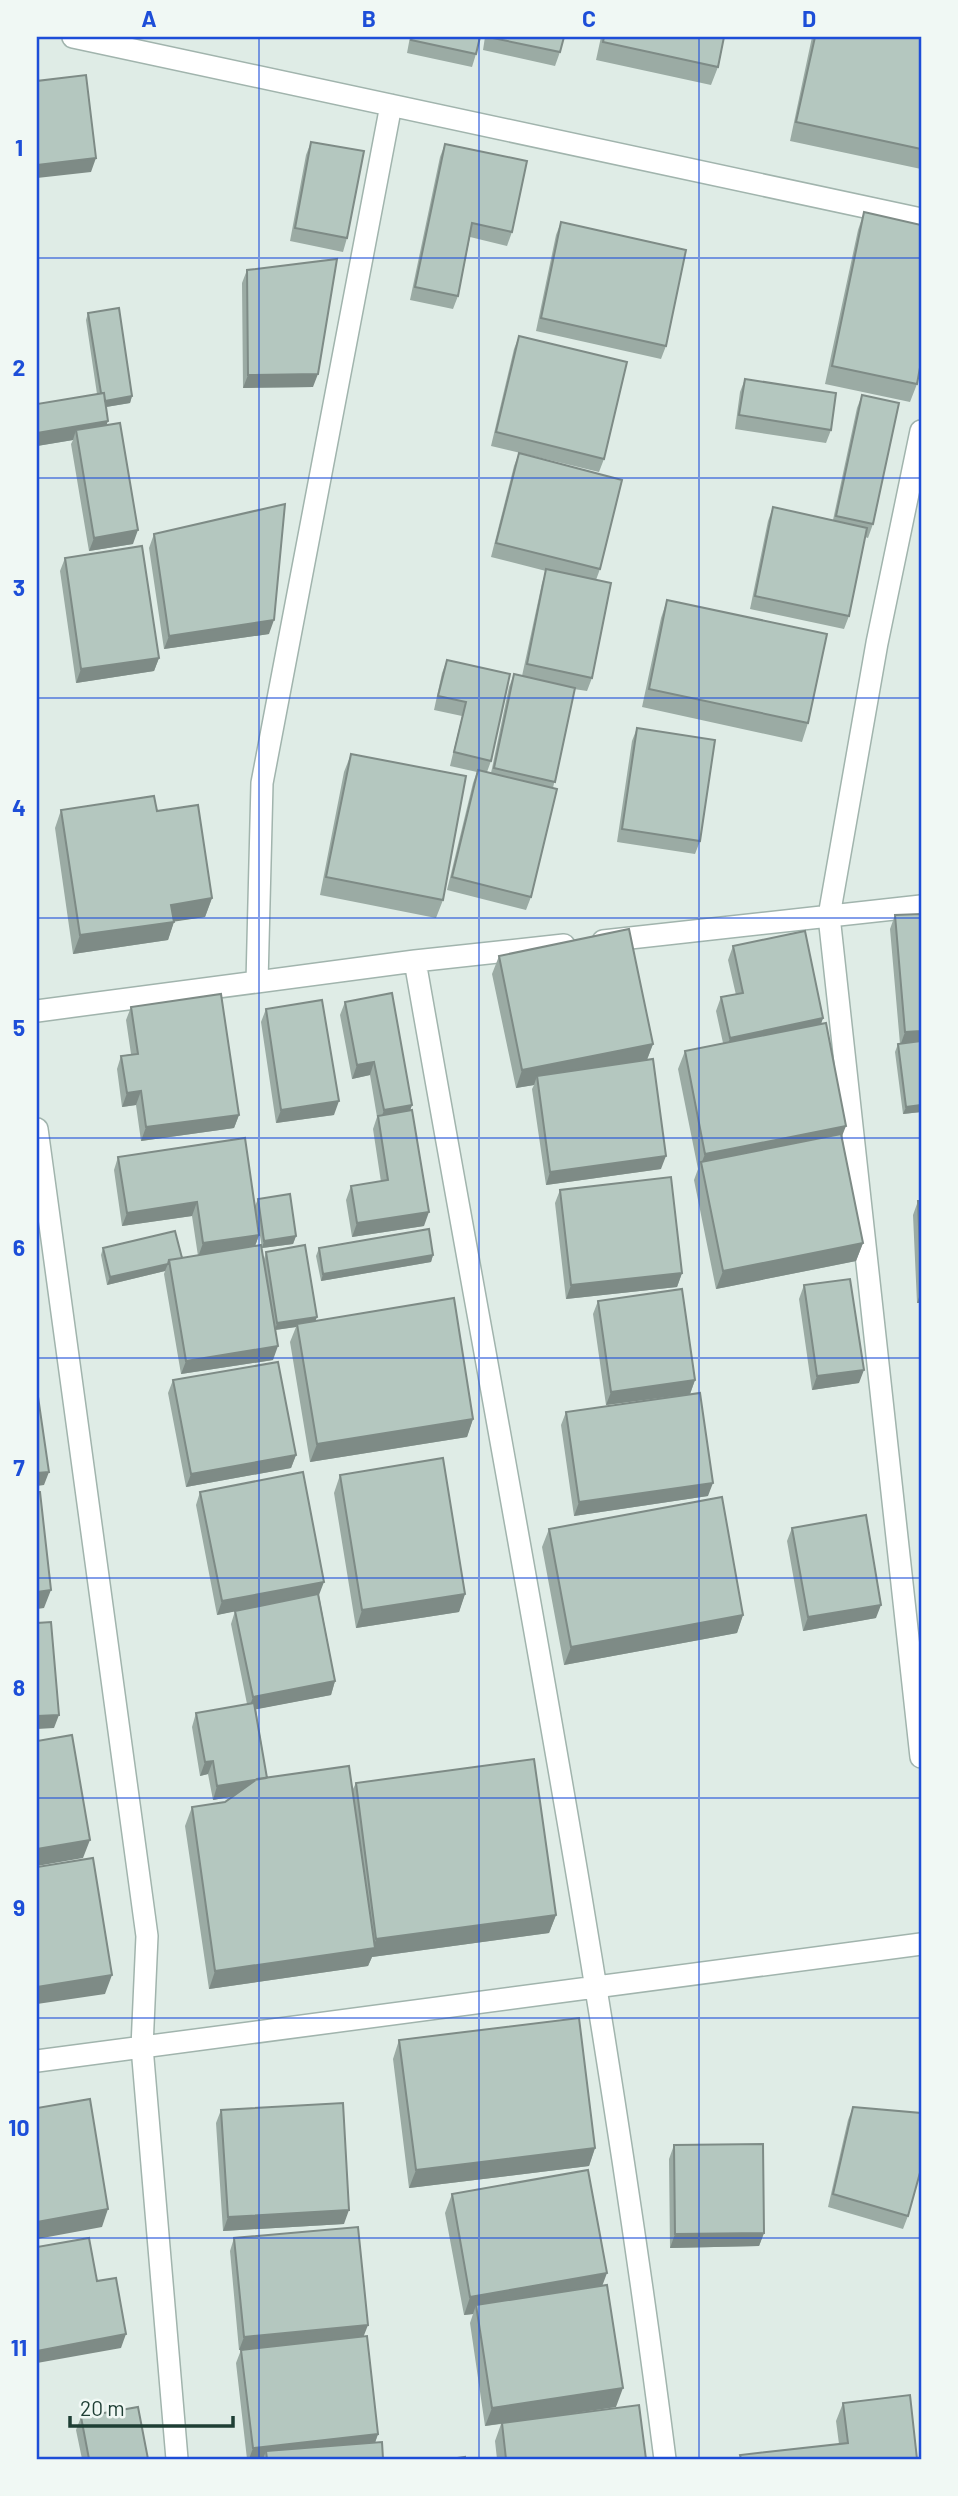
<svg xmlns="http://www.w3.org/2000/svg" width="958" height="2496" font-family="Barlow,sans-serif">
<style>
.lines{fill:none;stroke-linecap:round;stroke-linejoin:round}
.minor-casing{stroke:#a1b4ad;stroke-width:24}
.minor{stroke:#fff;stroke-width:21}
.wall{fill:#9baba4}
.shaded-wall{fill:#7e8b86}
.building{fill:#b4c7bf;stroke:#7e8b86;stroke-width:2}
.grid{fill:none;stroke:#1d4ed8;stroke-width:2;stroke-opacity:0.55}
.neatline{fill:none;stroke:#1d4ed8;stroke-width:2.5}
.grid-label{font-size:23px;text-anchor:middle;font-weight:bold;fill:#1d4ed8}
</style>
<rect width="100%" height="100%" fill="#dfece6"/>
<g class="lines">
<defs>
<path id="minor" d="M73 37 921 219
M921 431 877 643 829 916 921 1757
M603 941 921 906
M415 961C502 1459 601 1957 665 2459
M257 982 262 783 391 105
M37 1011 415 961 564 945
M37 1129 147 1936 142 2047 177 2459
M37 2061 921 1944"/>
</defs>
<use href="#minor" class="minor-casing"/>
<use href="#minor" class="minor"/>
</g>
<path class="wall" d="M410 37H480L476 54 472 67 407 53Z
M485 37H564L560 52 555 66 483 50Z
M601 37H724L718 67 711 85 596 60Z
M812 37H921V169L790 141Z
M311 142 347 238 343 252 290 241 306 155Z
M445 144 512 232 507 246 470 237 458 296 453 309 410 300 440 157Z
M864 212 917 384 910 402 825 384 858 230Z
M561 222 666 346 661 359 536 331 556 235Z
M247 270 313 387 243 388 242 283Z
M88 313 132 396 130 403 106 407 107 425 133 544 89 551 71 444 73 440 37 446V404L97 394 86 320Z
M519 336 604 459 599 472 491 446 514 349Z
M745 379 831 430 826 443 735 429 740 392Z
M862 395 873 524 868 538 865 537 849 616 844 629 750 609 768 521 773 507 833 520 857 408Z
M519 453 600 569 596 580 592 678 587 691 574 689 553 788 531 897 526 910 447 890 473 783 477 772 450 766 462 716 434 710 442 673 447 660 510 674 491 761 487 772 491 773 509 687 514 674 522 676 542 583 546 571 491 557 514 466Z
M154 534 269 634 164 649 149 548Z
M65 558 159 658 154 671 76 683 60 571Z
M667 600 808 723 802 742 642 707 661 618Z
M637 728 700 841 695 854 617 842 632 741Z
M351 754 443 900 436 918 320 895 344 772Z
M61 810 157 811 212 898 205 917 174 921 168 940 73 954 55 828Z
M895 915 921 1112 903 1114 895 1052 898 1044H900L890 929Z
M733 946 823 1018 821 1024 842 1137 863 1243 856 1261 716 1289 694 1180 698 1169 678 1069 685 1051 723 1043 716 1011 721 997 736 995 728 960Z
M499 956 653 1044 647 1060 661 1169 546 1185 532 1089 534 1085 516 1088 492 974Z
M345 1002 412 1105 410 1110 424 1226 352 1237 346 1200 351 1186 381 1182 373 1129 377 1117 370 1075 352 1079 340 1015Z
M131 1007 239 1115 234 1128 141 1141 136 1105 122 1107 117 1069 121 1056 131 1054 126 1020Z
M266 1009 334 1115 276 1123 261 1022Z
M118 1157 259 1235 255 1246 264 1259 266 1252 317 1317 315 1321 473 1419 467 1437 310 1462 290 1342 296 1327 275 1330 273 1360 181 1374 164 1274 165 1271 107 1285 101 1255 103 1248 182 1258 198 1256 192 1216 122 1226 114 1170Z
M560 1190 682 1273 677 1287 566 1299 555 1203Z
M258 1199 296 1236 293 1244 262 1248 255 1206Z
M918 1201H921V1303H917L913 1215Z
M319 1248 433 1255 431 1262 321 1281 316 1256Z
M804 1285 859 1383 812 1390 799 1299Z
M598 1301 695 1380 690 1394 606 1405 593 1314Z
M173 1380 296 1455 291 1468 186 1487 168 1393Z
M566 1412 708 1496 574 1516 561 1425Z
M340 1475 465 1594 459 1612 356 1628 334 1493Z
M200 1492 319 1595 335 1681 331 1695 256 1709 267 1778 352 1791 356 1783 556 1915 549 1933 372 1957 368 1966 209 1989 185 1826 192 1807 225 1802 234 1796 213 1800 208 1774 200 1776 192 1727 196 1713 247 1704 231 1624 235 1611 217 1615 196 1505Z
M792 1528 876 1618 803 1631 787 1541Z
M549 1529 743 1615 737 1633 564 1665 542 1547Z
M399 2040 595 2148 589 2166 409 2188 393 2059Z
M853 2107 908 2216 903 2229 828 2207 848 2120Z
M221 2110 344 2224 223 2231 216 2123Z
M674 2145 764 2233 759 2246 670 2248 669 2159Z
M452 2194 602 2286 616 2407 531 2419 646 2459H497L495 2441 501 2424 485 2426 470 2323 473 2314 464 2315 445 2213Z
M234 2238 364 2336 378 2434 375 2443 383 2459H247L236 2363 241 2350H244H239L230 2251Z
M843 2403 917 2459 839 2444 836 2421Z
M81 2417 148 2459H82L76 2430Z"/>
<path class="shaded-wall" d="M96 158 91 172 37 178V165Z
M318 374 313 387 243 388 248 375Z
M132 396 130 403 100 408 102 401Z
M108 421 103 434 76 430 73 440 37 446V433Z
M138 530 133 544 89 551 94 538Z
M274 620 269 634 164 649 169 636Z
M159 658 154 671 76 683 81 669Z
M212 898 205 917 165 923 171 905Z
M174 922 168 940 73 954 80 935Z
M823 1018 818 1032 725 1052 730 1038Z
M921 1031V1044L900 1046 905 1032Z
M653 1044 646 1062 537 1076 534 1085 516 1088 522 1070Z
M374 1062 370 1075 352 1079 357 1065Z
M141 1091 136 1105 122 1107 127 1093Z
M339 1101 334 1115 276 1123 281 1110Z
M412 1105 407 1119 379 1124 384 1110Z
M921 1105V1112L903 1114 906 1107Z
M239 1115 234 1128 141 1141 146 1127Z
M846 1126 839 1144 701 1164 705 1154Z
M666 1156 661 1169 546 1185 550 1172Z
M197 1202 192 1216 122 1226 127 1213Z
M429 1212 424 1226 352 1237 357 1223Z
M259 1235 254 1249 198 1257 203 1243Z
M296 1236 293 1244 262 1248 264 1241Z
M863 1243 856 1261 716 1289 723 1271Z
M433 1255 431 1262 321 1281 323 1274Z
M168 1264 165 1271 107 1285 110 1277Z
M682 1273 677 1287 566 1299 571 1285Z
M921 1291V1303H917Z
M317 1317 314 1324H297L296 1327 275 1330 277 1323Z
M278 1346 273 1360 181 1374 186 1361Z
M864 1370 859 1383 812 1390 817 1376Z
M695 1380 690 1394 606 1405 611 1392Z
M473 1419 467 1437 310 1462 317 1444Z
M296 1455 291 1468 186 1487 191 1474Z
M49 1472 44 1485 37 1486V1473Z
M713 1483 708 1496 574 1516 579 1502Z
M324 1582 319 1595 217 1615 222 1601Z
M51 1590 44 1608 37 1609V1592Z
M465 1594 459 1612 356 1628 362 1610Z
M881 1605 876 1618 803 1631 808 1617Z
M743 1615 737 1633 564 1665 571 1647Z
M335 1681 331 1695 248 1711 253 1697Z
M59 1715 54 1728 37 1729V1716Z
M213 1761 208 1774 200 1776 205 1762Z
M267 1778 263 1791 213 1800 217 1786Z
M90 1840 83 1858 37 1866V1849Z
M556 1915 549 1933 372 1957 368 1966 209 1989 215 1971 373 1948 376 1939Z
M112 1975 105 1994 37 2004V1987Z
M595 2148 589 2166 409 2188 416 2170Z
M108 2209 102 2227 37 2239V2222Z
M349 2210 344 2224 223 2231 228 2217Z
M764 2233 759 2246 670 2248 675 2234Z
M607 2273 600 2292 476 2305 473 2314 464 2315 470 2297Z
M368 2325 363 2338 239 2350 244 2337Z
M126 2334 121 2348 37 2363V2351Z
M623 2388 616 2407 485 2426 492 2408Z
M378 2434 373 2448 266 2451 263 2459H249L253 2448Z"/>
<path class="building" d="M412 37H480L476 54 411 40Z
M488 37H564L560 52Z
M604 37H724L718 67 603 42Z
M815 37H917L921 38V149L796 122Z
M86 75 96 158 37 165V81Z
M311 142 364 151 347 238 295 228Z
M445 144 527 161 512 232 472 223 458 296 415 287Z
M864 212 921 225V362L917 384 832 366Z
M561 222 686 250 666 346 541 318Z
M337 259 318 374 248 375 247 270Z
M119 308 132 396 105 401 104 393H101L88 313Z
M519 336 627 362 604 459 496 432Z
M745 379 836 393 831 430 739 415Z
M104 393 108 421 37 433V404Z
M862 395 899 403 873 524 836 516Z
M120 423 138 530 94 538 76 430Z
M519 453 622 480 600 569 496 543Z
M285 504 274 620 169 636 154 534Z
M773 507 867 528 849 616 755 596Z
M142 546 159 658 81 669 65 558Z
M546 569 611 583 592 678 527 664Z
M667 600 827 634 808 723 649 689Z
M447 660 510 674 491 761 454 752 466 702 438 696Z
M514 674 575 688 555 782 494 768Z
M637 728 715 740 700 841 622 829Z
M351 754 466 776 443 900 326 877Z
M478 770 557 789 531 897 452 877Z
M154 796 157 811 198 805 212 898 171 905 174 922 80 935 61 810Z
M921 914V1031L905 1032 895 915Z
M629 929 653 1044 522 1070 499 956Z
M805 931 823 1018 730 1038 721 997 743 993 733 946Z
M392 993 412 1105 384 1110 374 1062 357 1065 345 1002Z
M221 994 239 1115 146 1127 141 1091 127 1093 121 1056 138 1054 131 1007Z
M322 1000 339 1101 281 1110 266 1009Z
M826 1023 846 1126 705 1154 685 1051Z
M921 1041V1105L906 1107 898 1044Z
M653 1059 666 1156 550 1172 537 1076Z
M412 1110 429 1212 357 1223 351 1186 388 1180 378 1116Z
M841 1134 863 1243 723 1271 701 1162Z
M245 1138 259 1235 203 1243 197 1202 127 1213 118 1157Z
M671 1177 682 1273 571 1285 560 1190Z
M290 1194 296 1236 264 1241 258 1199Z
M918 1201H921V1279Z
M429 1229 433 1255 323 1274 319 1248Z
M175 1231 182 1258 169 1260 168 1264 110 1277 103 1248Z
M261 1245 278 1346 186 1361 169 1260Z
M305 1245 317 1317 277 1323 266 1252Z
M850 1279 864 1370 817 1376 804 1285Z
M682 1289 695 1380 611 1392 598 1301Z
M454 1298 473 1419 317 1444 297 1324Z
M278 1362 296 1455 191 1474 173 1380Z
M37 1390 49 1472 37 1473Z
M700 1393 713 1483 579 1502 566 1412Z
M443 1458 465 1594 362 1610 340 1475Z
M303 1472 324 1582 222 1601 200 1492Z
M37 1492H40L51 1590 37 1592Z
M722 1497 743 1615 571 1647 549 1529Z
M866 1515 881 1605 808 1617 792 1528Z
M318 1594 335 1681 253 1697 235 1611Z
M51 1622 59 1715 37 1716V1623Z
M254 1703 267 1778 217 1786 213 1761 205 1762 196 1713Z
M72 1735 90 1840 37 1849V1741Z
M534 1759 556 1915 376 1939 356 1783Z
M349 1766 375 1948 215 1971 192 1807 225 1802 257 1779Z
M93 1858 112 1975 37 1987V1867Z
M579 2018 595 2148 416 2170 399 2040Z
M90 2099 108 2209 37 2222V2108Z
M343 2103 349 2210 228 2217 221 2110Z
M853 2107 921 2113V2169L908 2216 833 2194Z
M763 2144 764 2233 675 2234 674 2145Z
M588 2170 607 2273 470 2297 452 2194Z
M358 2227 368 2325 244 2337 234 2238Z
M89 2238 97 2281 116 2278 126 2334 37 2351V2247Z
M607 2285 623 2388 492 2408 476 2305Z
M367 2336 378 2434 253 2448 241 2350Z
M910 2395 917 2459H741L740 2455 848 2443 843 2403Z
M639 2405 646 2459H506L502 2423Z
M138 2407 148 2459H89L81 2417Z
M382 2442 383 2459H267L266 2451Z
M465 2457V2459H450Z"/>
<path class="grid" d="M259 37V2459M479 37V2459M699 37V2459M37 258H921M37 478H921M37 698H921M37 918H921M37 1138H921M37 1358H921M37 1578H921M37 1798H921M37 2018H921M37 2238H921"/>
<rect width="958" height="2496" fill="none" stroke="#f0f8f4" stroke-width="77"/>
<path d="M70 2416v10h163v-10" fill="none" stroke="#1e3e34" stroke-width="3.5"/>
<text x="80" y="2416" font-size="21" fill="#1e3e34" stroke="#f0f8f4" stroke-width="5" paint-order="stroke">20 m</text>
<rect x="38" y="38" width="882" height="2420" class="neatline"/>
<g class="grid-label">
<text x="149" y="27">A</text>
<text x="369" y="27">B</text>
<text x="589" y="27">C</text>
<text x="809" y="27">D</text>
<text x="19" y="156">1</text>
<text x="19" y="376">2</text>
<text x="19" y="596">3</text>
<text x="19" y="816">4</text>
<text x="19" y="1036">5</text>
<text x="19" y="1256">6</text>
<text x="19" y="1476">7</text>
<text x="19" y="1696">8</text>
<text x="19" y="1916">9</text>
<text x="19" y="2136">10</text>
<text x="19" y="2356">11</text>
</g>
</svg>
